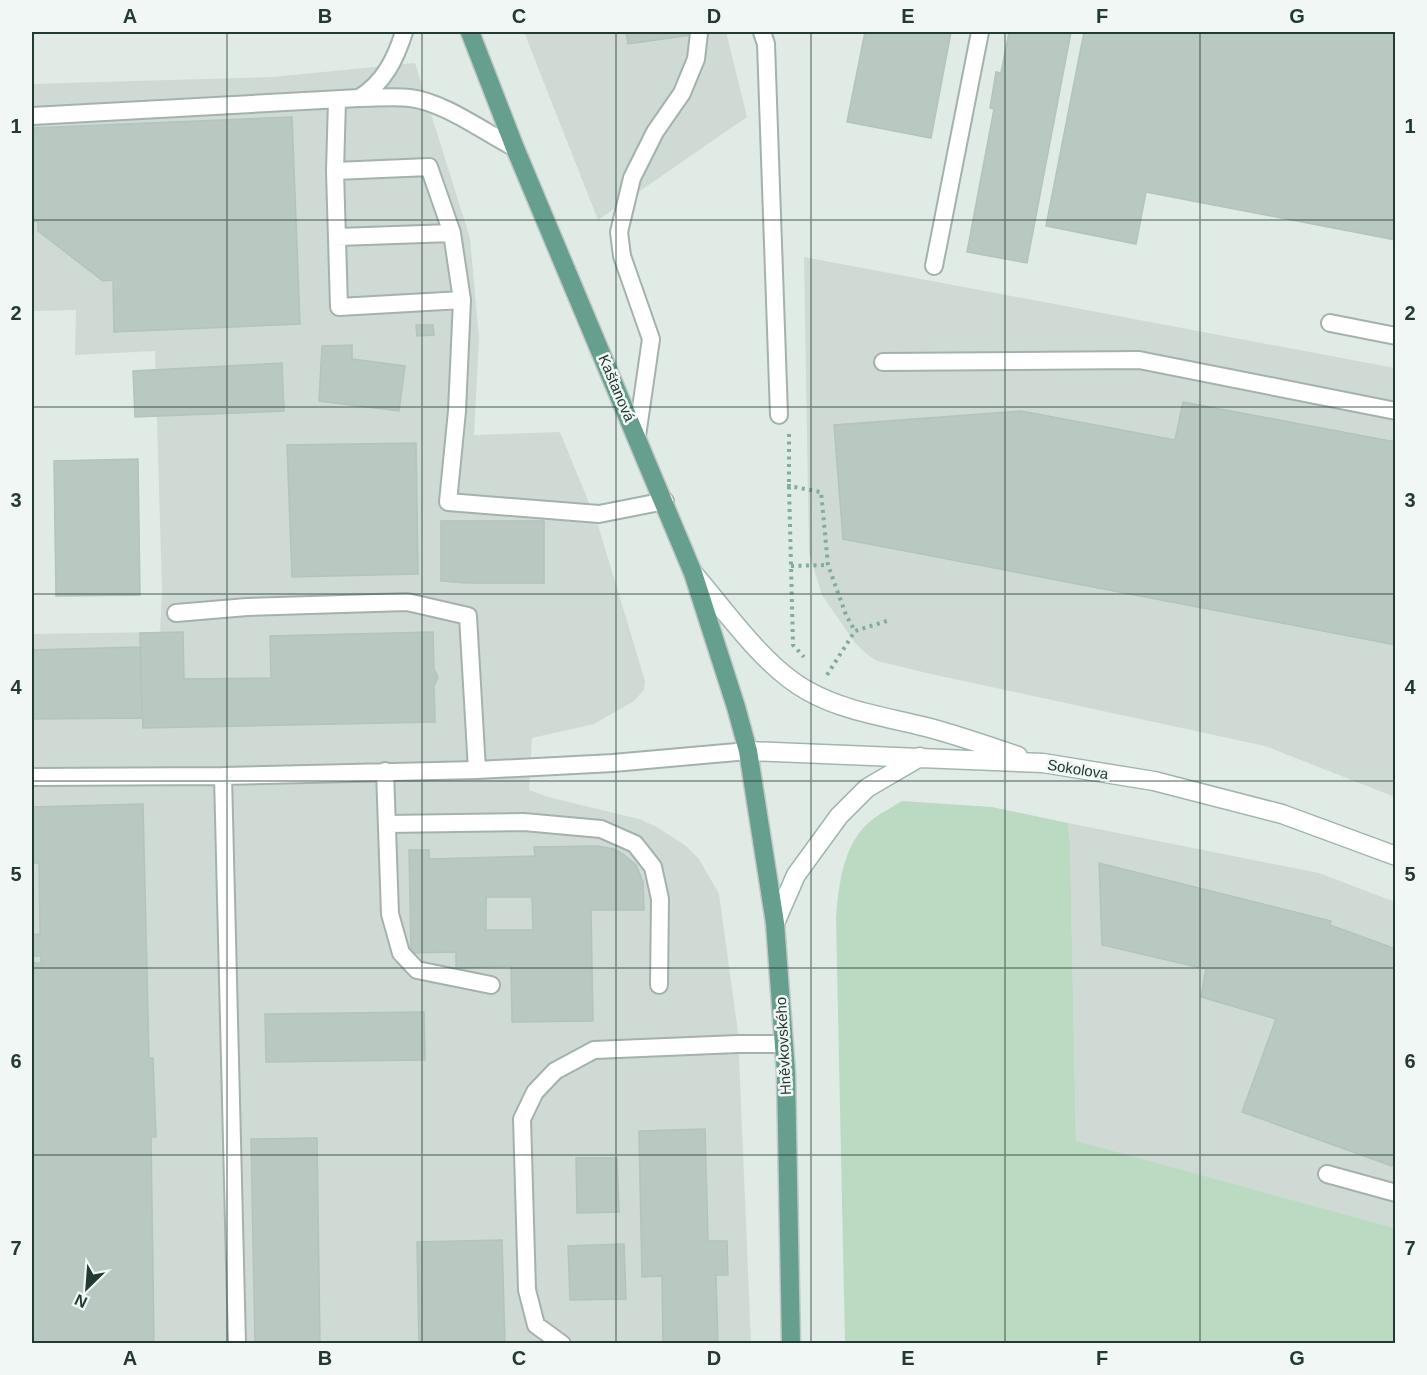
<svg xmlns="http://www.w3.org/2000/svg" width="1427" height="1375" font-family="Arial,sans-serif">
<style>
.built{fill:#cfdad5}
.green{fill:#badbc1}
.building{fill:#b9c8c1;stroke:#b3c4bc;stroke-width:1.5;fill-rule:evenodd}
.lines{fill:none;stroke-linecap:round;stroke-linejoin:round}
.lane-casing{stroke:#a3b2ad;stroke-width:20}
.secondary-casing{stroke:#a0b6ad;stroke-width:21}
.primary-casing{stroke:#c1c8c6;stroke-width:21}
.path{stroke:#82ad9e;stroke-width:4;stroke-dasharray:3 4.5;stroke-linecap:butt}
.lane{stroke:#fff;stroke-width:16}
.secondary{stroke:#fff;stroke-width:18}
.primary{stroke:#669f8e;stroke-width:18}
.grid{fill:none;stroke:#223a33;stroke-width:1.5;stroke-opacity:0.55}
.labels{text-anchor:middle;dominant-baseline:central;stroke-width:5;stroke-linejoin:round;paint-order:stroke}
.street-label{font-size:15px;fill:#223a33;stroke:#f1f7f4}
.neatline{fill:none;stroke:#223a33;stroke-width:2}
.grid-label{font-size:20px;text-anchor:middle;font-weight:bold;fill:#223a33}
</style>
<rect width="100%" height="100%" fill="#e0ebe6"/>
<path class="built" d="M524 32H726L747 117 598 220Z
M415 63 470 238 479 338 474 435 560 432 598 525 645 681 644 690 634 701 594 724 532 738 529 790 548 797 639 819 657 827 686 846 699 859 719 894 738 1032 751 1343H32V634L160 632 162 591 155 351 75 355 76 310 32 311V84L272 77Z
M804 257 1395 368V797L1265 746 931 674 877 661 868 655 855 643 822 595 809 553Z
M1068 823 1319 873 1395 902V1228L1076 1142 1070 843Z"/>
<path class="green" d="M902 801 992 807 1068 823 1070 843 1076 1141 1395 1228V1343H845L836 918C839 883 843 842 873 819 882 812 893 807 902 801Z"/>
<path class="building" d="M626 32H713L628 44Z
M865 32H951L931 138 847 122Z
M1009 32H1071L1027 263 967 252 994 109 990 108 996 72 1001 73Z
M1084 32H1396V240L1146 192 1136 244 1046 226Z
M292 117 300 324 114 332 113 280 103 281 38 231V221L32 222V128Z
M416 325H433L434 335 417 336Z
M352 345V359L405 366 399 411 319 401 322 346Z
M282 363 284 411 135 417 133 371Z
M1183 402 1396 442V645L843 539 834 425 1021 411 1175 440Z
M416 443 418 574 292 577 287 445Z
M138 459 140 595 56 596 54 461Z
M441 521H544V583H468L441 581Z
M183 632 184 679 271 678 270 636 433 632 434 669 438 677 434 686 435 722 143 728 140 633Z
M140 647 142 718 32 719V650Z
M143 804 149 1058H153L156 1137H151L154 1344H32V963H41V956H32V935L40 934 39 863H32V807Z
M597 846 614 849 623 854 636 865 643 882 644 910H591L593 1021 512 1022 511 966 456 968V952L411 953 409 850H429V859L535 856 534 847ZM486 897H532L533 930H486Z
M1099 863 1331 921 1330 925 1396 949V1157L1392 1166 1242 1112 1276 1019 1201 997 1206 969 1102 945Z
M424 1012 425 1060 266 1062 265 1014Z
M705 1129 708 1241H727L728 1275H716L718 1344H663L662 1276 642 1277 639 1131Z
M317 1138 320 1344H255L251 1139Z
M576 1158H617L619 1212 577 1213Z
M502 1240 505 1344H419L417 1242Z
M624 1244 626 1299 570 1300 568 1246Z"/>
<g class="lines">
<defs>
<path id="lane" d="M762 32 766 44 779 415
M359 98C384 83 396 58 404 32
M337 100 335 171 339 307 462 300
M32 116 359 98C376 98 393 96 410 98 444 102 484 132 515 148
M335 171 429 167 452 233 462 300 457 411 448 502 599 514 665 501
M338 237 452 233
M934 266 980 32
M1330 323 1396 336
M883 362 1139 360 1396 411
M637 436 651 339 622 256 619 232 632 178 655 132 682 93 696 59 699 33
M176 613 247 607 407 602 468 616 477 770
M385 771 390 914 401 953 417 970 491 985
M223 776 237 1344
M32 777 223 776 477 770 613 763 748 751
M387 824 524 822 601 829 635 844 653 867 660 899 659 985
M1327 1174 1396 1193
M562 1344 536 1325 527 1290 522 1119 535 1092 555 1071 594 1050 738 1044H784"/>
<path id="secondary" d="M693 573C726 611 764 667 808 691 843 711 887 717 926 727 957 735 988 746 1018 756
M748 751 1043 763 1154 781 1282 814 1396 856
M775 923 796 875 839 816 867 788 920 757"/>
<path id="primary" d="M470 32 515 148 693 573 736 707 748 751 775 923 786 1073 791 1344"/>
</defs>
<use href="#lane" class="lane-casing"/>
<use href="#secondary" class="secondary-casing"/>
<use href="#primary" class="primary-casing"/>
<path class="path" d="M789 434V486L793 645 804 657
M789 484V486L821 492 828 565 846 615 855 631
M791 566 828 565
M827 675 855 631 890 620"/>
<use href="#lane" class="lane"/>
<use href="#secondary" class="secondary"/>
<use href="#primary" class="primary"/>
</g>
<path class="grid" d="M227 32V1344M422 32V1344M616 32V1344M811 32V1344M1005 32V1344M1200 32V1344M32 220H1396M32 407H1396M32 594H1396M32 781H1396M32 968H1396M32 1155H1396"/>
<g class="labels">
<g class="street-label">
<text transform="translate(617 388) rotate(67)">Kaštanová</text>
<text transform="translate(1078 769) rotate(9)">Sokolova</text>
<text transform="translate(783 1046) rotate(-93)">Hněvkovského</text>
</g>
</g>
<rect width="1427" height="1375" fill="none" stroke="#f1f7f4" stroke-width="66"/>
<g transform="translate(87 1288) rotate(205)" stroke="#f1f7f4" stroke-width="4.5" paint-order="stroke">
<path d="M0-4.5L10 22L0 15L-10 22Z" fill="#223a33"/>
<text y="-9" font-size="16" font-weight="bold" text-anchor="middle" fill="#223a33">N</text>
</g>
<rect x="33" y="33" width="1361" height="1309" class="neatline"/>
<g class="grid-label">
<text x="130" y="23">A</text>
<text x="325" y="23">B</text>
<text x="519" y="23">C</text>
<text x="714" y="23">D</text>
<text x="908" y="23">E</text>
<text x="1102" y="23">F</text>
<text x="1297" y="23">G</text>
<text x="16" y="133">1</text>
<text x="1410" y="133">1</text>
<text x="16" y="320">2</text>
<text x="1410" y="320">2</text>
<text x="16" y="507">3</text>
<text x="1410" y="507">3</text>
<text x="16" y="694">4</text>
<text x="1410" y="694">4</text>
<text x="16" y="881">5</text>
<text x="1410" y="881">5</text>
<text x="16" y="1068">6</text>
<text x="1410" y="1068">6</text>
<text x="16" y="1255">7</text>
<text x="1410" y="1255">7</text>
<text x="130" y="1365">A</text>
<text x="325" y="1365">B</text>
<text x="519" y="1365">C</text>
<text x="714" y="1365">D</text>
<text x="908" y="1365">E</text>
<text x="1102" y="1365">F</text>
<text x="1297" y="1365">G</text>
</g>
</svg>
